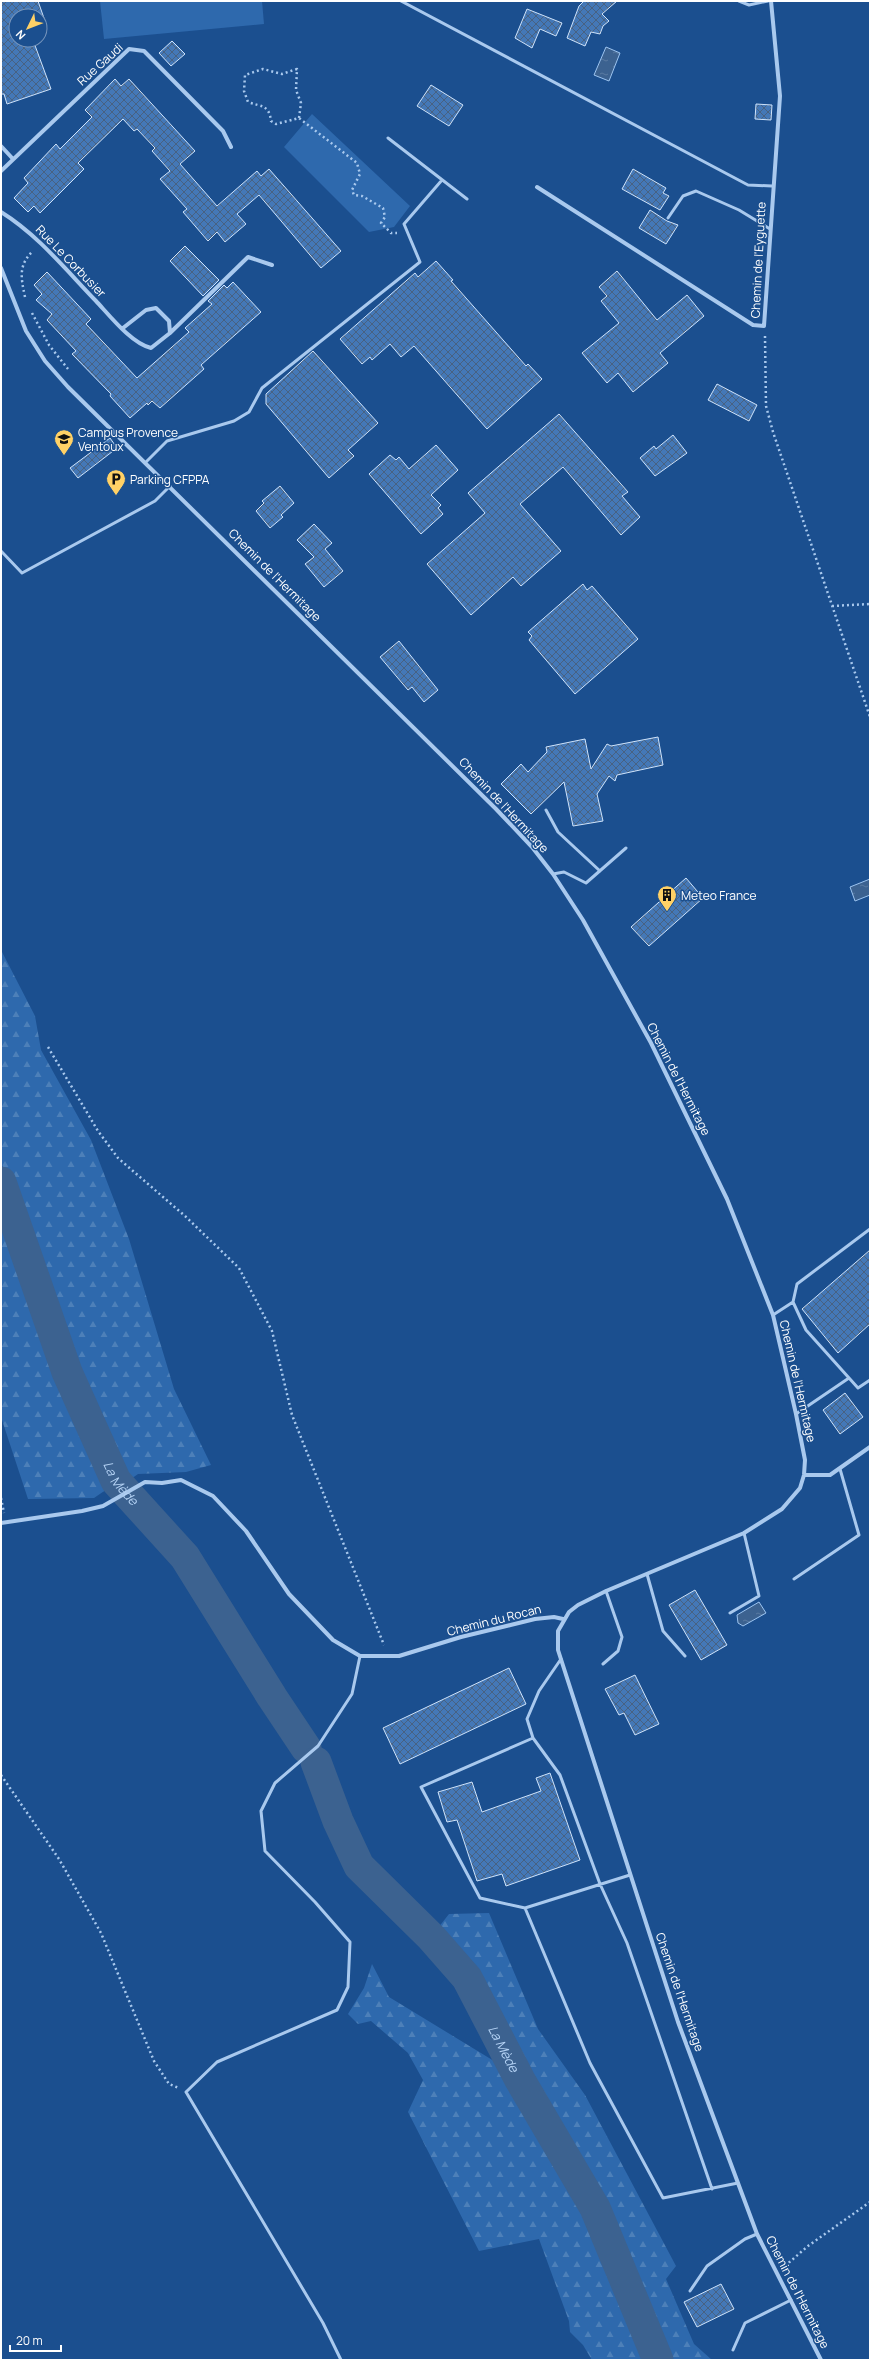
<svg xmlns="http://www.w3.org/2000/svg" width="871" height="2361" font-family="Manrope,sans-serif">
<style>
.forest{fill:url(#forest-firs)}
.green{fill:#2e69ad}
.water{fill:url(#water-ripples);stroke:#9cc4f0}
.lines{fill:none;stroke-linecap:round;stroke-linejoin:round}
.river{stroke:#3c6290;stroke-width:31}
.building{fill:url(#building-cross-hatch);stroke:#cfe3fa}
.path{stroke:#a9c9ee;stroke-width:2.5;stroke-dasharray:2 3;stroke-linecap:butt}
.service{stroke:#a9c9ee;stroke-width:3}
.minor{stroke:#a9c9ee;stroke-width:4}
.labels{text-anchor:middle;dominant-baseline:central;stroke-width:3;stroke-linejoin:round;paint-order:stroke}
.street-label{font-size:12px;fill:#fff;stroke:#1b4f8f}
.poi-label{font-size:12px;fill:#fff;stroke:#1b4f8f;text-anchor:start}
.water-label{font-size:13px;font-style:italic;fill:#b5d3f5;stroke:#1b4f8f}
</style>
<defs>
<pattern id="forest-firs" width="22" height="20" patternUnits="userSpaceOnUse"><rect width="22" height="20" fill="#2e69ad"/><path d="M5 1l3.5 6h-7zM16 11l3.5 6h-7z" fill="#4d80b9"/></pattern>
<pattern id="water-ripples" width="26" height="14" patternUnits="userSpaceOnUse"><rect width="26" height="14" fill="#3c6290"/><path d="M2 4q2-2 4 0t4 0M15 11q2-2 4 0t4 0" fill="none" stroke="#597aa1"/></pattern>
<pattern id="building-cross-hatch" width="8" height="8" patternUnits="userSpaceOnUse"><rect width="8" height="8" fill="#4478b7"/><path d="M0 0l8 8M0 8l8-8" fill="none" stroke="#486282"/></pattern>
</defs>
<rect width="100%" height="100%" fill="#1b4f8f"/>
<path class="forest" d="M1 950 35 1016 41 1050 91 1140 129 1239 174 1389 211 1465 186 1472 138 1474 128 1481 118 1471 69 1360 1 1162Z
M1 1206 62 1378 110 1487 94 1498 28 1499 1 1417Z
M489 1913 538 2029 585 2095 676 2266 666 2279 694 2344 712 2360H592L583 2345 570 2332 569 2321 539 2239 479 2251 408 2112 423 2080 408 2053 371 2021 358 2024 348 2014 364 1988 372 1964 389 1997 517 2075 467 1978 431 1937 449 1914Z"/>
<path class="green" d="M100 1H262L264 24 104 39Z
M312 114 410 206 394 227 369 232 284 147Z"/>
<path class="water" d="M606 47 620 53 609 81 594 75Z
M870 879V895L855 901 850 887Z
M759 1602 766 1613 743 1626 738 1623 737 1615Z"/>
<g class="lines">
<g class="river">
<path id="s1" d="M1 1182 67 1372 116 1481 185 1557 272 1697 306 1748"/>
<path id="s2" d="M316 1762 338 1821 359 1866 431 1937 467 1978 520 2080 595 2208 658 2360"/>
</g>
</g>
<path class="building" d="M1 1H38L46 24 40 26V16H16V40H33L51 89 7 104 4 94H1Z
M584 1H617L602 14 609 21 603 26 600 34 591 32 585 46 567 38 579 6Z
M527 9 562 23 556 36 540 29 532 48 515 38Z
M172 41 185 54 171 66 159 53Z
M115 79 121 86 129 79 195 151 180 164 217 206 257 171 261 176 269 169 341 251 321 268 259 195 237 214 246 224 225 242 217 232 208 241 183 212 187 209 160 179 170 171 152 151 155 148 137 129 134 131 123 119 78 163 84 169 40 213 34 206 28 212 14 198 28 183 24 178 56 144 60 149 92 117 85 110Z
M431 85 463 105 449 126 417 106Z
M756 104 772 105 771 120 755 119Z
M633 169 666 188 663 193 669 196 660 210 622 189Z
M650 210 667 221 678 225 666 244 639 228Z
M185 246 219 280 203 296 170 261Z
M436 261 453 280 451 281 526 366 528 364 542 379 487 429 414 346 401 357 390 344 372 360 370 357 362 364 340 339 415 273 418 277Z
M617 271 657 320 687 295 704 316 660 353 668 363 633 392 618 373 607 383 582 353 619 323 601 301 607 296 599 287Z
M47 272 91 319 86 324 137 378 189 332 185 328 212 304 208 301 224 285 227 288 233 282 261 312 201 365 204 369 160 408 152 401 148 405 147 403 130 418 110 396 111 394 72 354 76 351 47 320 52 314 36 300 42 294 34 285Z
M313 351 378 423 348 450 354 456 329 478 266 404V394Z
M717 384 757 405 749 421 708 400Z
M559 414 628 492 622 496 640 517 621 535 563 467 520 504 561 551 521 586 513 577 471 615 427 564 485 513 468 493Z
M673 435 687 453 655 476 640 458 654 446 656 449Z
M110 438 117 448 78 478 70 468Z
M436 445 458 470 431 495 441 505 438 508 443 514 421 534 369 474 390 455 396 460 399 457 409 469Z
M280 486 294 503 281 515 283 517 270 528 256 511 264 503 262 501Z
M314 524 332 543 325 549 343 571 324 587 305 564 314 557 297 540Z
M583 584 587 590 592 586 638 639 575 694 529 640 532 636 528 632Z
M399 641 438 690 424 702 412 687 408 690 380 657Z
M658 737 663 765 617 775 615 781 609 776 597 794 603 821 573 826 564 782 531 814 501 784 521 764 528 772 547 752 546 747 585 739 591 769 607 744 611 746Z
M686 878 703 898 649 946 631 927Z
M870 1250V1324L838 1353 802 1309Z
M845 1393 863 1417 840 1434 823 1410Z
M695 1590 727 1645 701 1660 669 1605Z
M509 1668 526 1704 400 1764 383 1728Z
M635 1675 659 1724 635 1735 624 1713 619 1715 605 1689Z
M550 1773 580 1860 506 1886 502 1874 477 1881 457 1820 447 1822 438 1792 472 1782 482 1812 541 1791 536 1778Z
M721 2284 734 2309 697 2327 684 2302Z"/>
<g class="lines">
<path class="path" d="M299 118 301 103 296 90 297 69 282 74 263 69 245 75 244 91 248 102C261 107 269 104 271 121L276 124 299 118 357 163 360 174 352 190 354 195 362 196 383 208 385 217 381 223 391 233H397
M25 297C21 278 18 265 33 251
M32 313 49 345 68 369
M765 336 766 406 773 432 870 717
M832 606 870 604
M48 1047 98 1131 118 1158 185 1216 239 1268 272 1331 292 1415 384 1645
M1 1498 4 1513
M1 1775 59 1859 101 1933 154 2061 169 2084 179 2088
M785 2266 808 2246 870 2202"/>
<path class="service" d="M401 1 748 185 772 186
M739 1 749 5 768 1
M388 138 467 199
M668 218 683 196 696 191 739 210 770 229
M146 462 167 441 234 421 249 412 262 388 420 262 404 224 442 180
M1 551 22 573 155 501 170 486
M546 810 558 832 600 871
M553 874 564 872 586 883 626 848
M793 1302 806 1330 858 1388 870 1380
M773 1315 793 1302 797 1284 870 1229
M796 1414 849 1378
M647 1574 663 1631 685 1656
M794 1579 859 1535 840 1469
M730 1613 759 1596 744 1533
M561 1659 539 1691 527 1719 533 1738 560 1775 600 1884 627 1943 712 2189
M603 1664 618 1651 622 1637 606 1591
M533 1738 421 1787 480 1898 525 1908 590 2063 663 2198 738 2183
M525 1908 630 1875
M690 2291 707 2266 745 2239 757 2234
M733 2350 745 2323 791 2300
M341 2360 323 2323 186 2092 217 2062 337 2010 348 1987 350 1942 315 1902 265 1851 261 1811 275 1783 318 1746 352 1694 360 1656"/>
<path class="minor" d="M1 146 13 159
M1 171 129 49 144 51 223 131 231 147
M537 187 753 325 764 326 780 96 771 1
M1 212C38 235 66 270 96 301 110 316 132 344 151 348L170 333 169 321 156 308 146 310 123 328
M1 268 26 331 45 361 68 387 496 809 532 847 553 874 583 920 651 1043 727 1199 773 1315 796 1414 805 1460 804 1475 800 1488 782 1509 744 1533 606 1591 578 1605 569 1612 558 1631V1650L678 2022 757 2234 821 2360
M170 333 248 257 272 265
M804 1475H830L870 1447
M1 1523 82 1511 103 1506 145 1482 162 1483 181 1480 213 1496 246 1531 289 1594 333 1640 360 1656H399L461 1637 535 1619 554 1617 563 1619"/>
</g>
<defs>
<symbol id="school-pin" viewBox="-11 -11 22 30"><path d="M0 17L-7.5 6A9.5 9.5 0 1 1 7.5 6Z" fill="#ffd166" stroke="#1b4f8f"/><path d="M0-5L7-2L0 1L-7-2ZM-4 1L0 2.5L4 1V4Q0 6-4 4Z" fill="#111"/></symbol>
<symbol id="parking-pin" viewBox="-11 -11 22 30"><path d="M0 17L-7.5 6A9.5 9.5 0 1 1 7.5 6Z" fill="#ffd166" stroke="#1b4f8f"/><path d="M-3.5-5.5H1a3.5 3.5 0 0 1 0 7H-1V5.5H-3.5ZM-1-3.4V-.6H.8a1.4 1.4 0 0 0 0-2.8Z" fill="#111"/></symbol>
<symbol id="building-pin" viewBox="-11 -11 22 30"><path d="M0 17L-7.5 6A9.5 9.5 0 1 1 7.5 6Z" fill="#ffd166" stroke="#1b4f8f"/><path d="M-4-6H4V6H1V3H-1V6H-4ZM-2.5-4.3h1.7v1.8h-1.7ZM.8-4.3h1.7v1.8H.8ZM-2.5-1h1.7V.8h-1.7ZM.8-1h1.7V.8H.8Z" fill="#111"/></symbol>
</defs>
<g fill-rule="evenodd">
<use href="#school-pin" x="53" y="428" width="22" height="30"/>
<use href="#parking-pin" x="105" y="468" width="22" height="30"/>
<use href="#building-pin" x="656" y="884" width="22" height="30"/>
</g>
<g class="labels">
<g class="street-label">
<text transform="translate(100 64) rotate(-42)">Rue Gaudi</text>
<text transform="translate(758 260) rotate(-87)">Chemin de l'Eyguette</text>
<text transform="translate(71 261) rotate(46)">Rue Le Corbusier</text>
<text transform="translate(275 575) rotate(45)">Chemin de l'Hermitage</text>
<text transform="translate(504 805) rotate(47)">Chemin de l'Hermitage</text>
<text transform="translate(679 1079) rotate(63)">Chemin de l'Hermitage</text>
<text transform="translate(798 1381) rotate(77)">Chemin de l'Hermitage</text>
<text transform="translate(494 1620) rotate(-14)">Chemin du Rocan</text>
<text transform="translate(680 1992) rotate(71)">Chemin de l'Hermitage</text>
<text transform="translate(798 2292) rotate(63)">Chemin de l'Hermitage</text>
</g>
<g class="poi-label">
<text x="78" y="432">Campus Provence<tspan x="78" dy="14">Ventoux</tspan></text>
<text x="130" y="479">Parking CFPPA</text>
<text x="681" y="895">Meteo France</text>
</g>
<g class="water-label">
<text stroke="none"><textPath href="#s1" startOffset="325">La Mède</textPath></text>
<text stroke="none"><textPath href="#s2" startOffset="348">La Mède</textPath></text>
</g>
</g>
<rect width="871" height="2361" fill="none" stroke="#ffffff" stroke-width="4"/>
<g transform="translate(28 28) rotate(227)"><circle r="19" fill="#1b4f8f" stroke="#7695bc"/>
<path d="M0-3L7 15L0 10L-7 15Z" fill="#ffd166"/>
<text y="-6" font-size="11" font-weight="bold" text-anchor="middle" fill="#ffffff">N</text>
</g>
<path d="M10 2345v6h51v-6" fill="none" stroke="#ffffff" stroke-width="2"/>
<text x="16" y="2345" font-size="12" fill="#ffffff" stroke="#1b4f8f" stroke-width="3" paint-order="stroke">20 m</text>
</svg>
